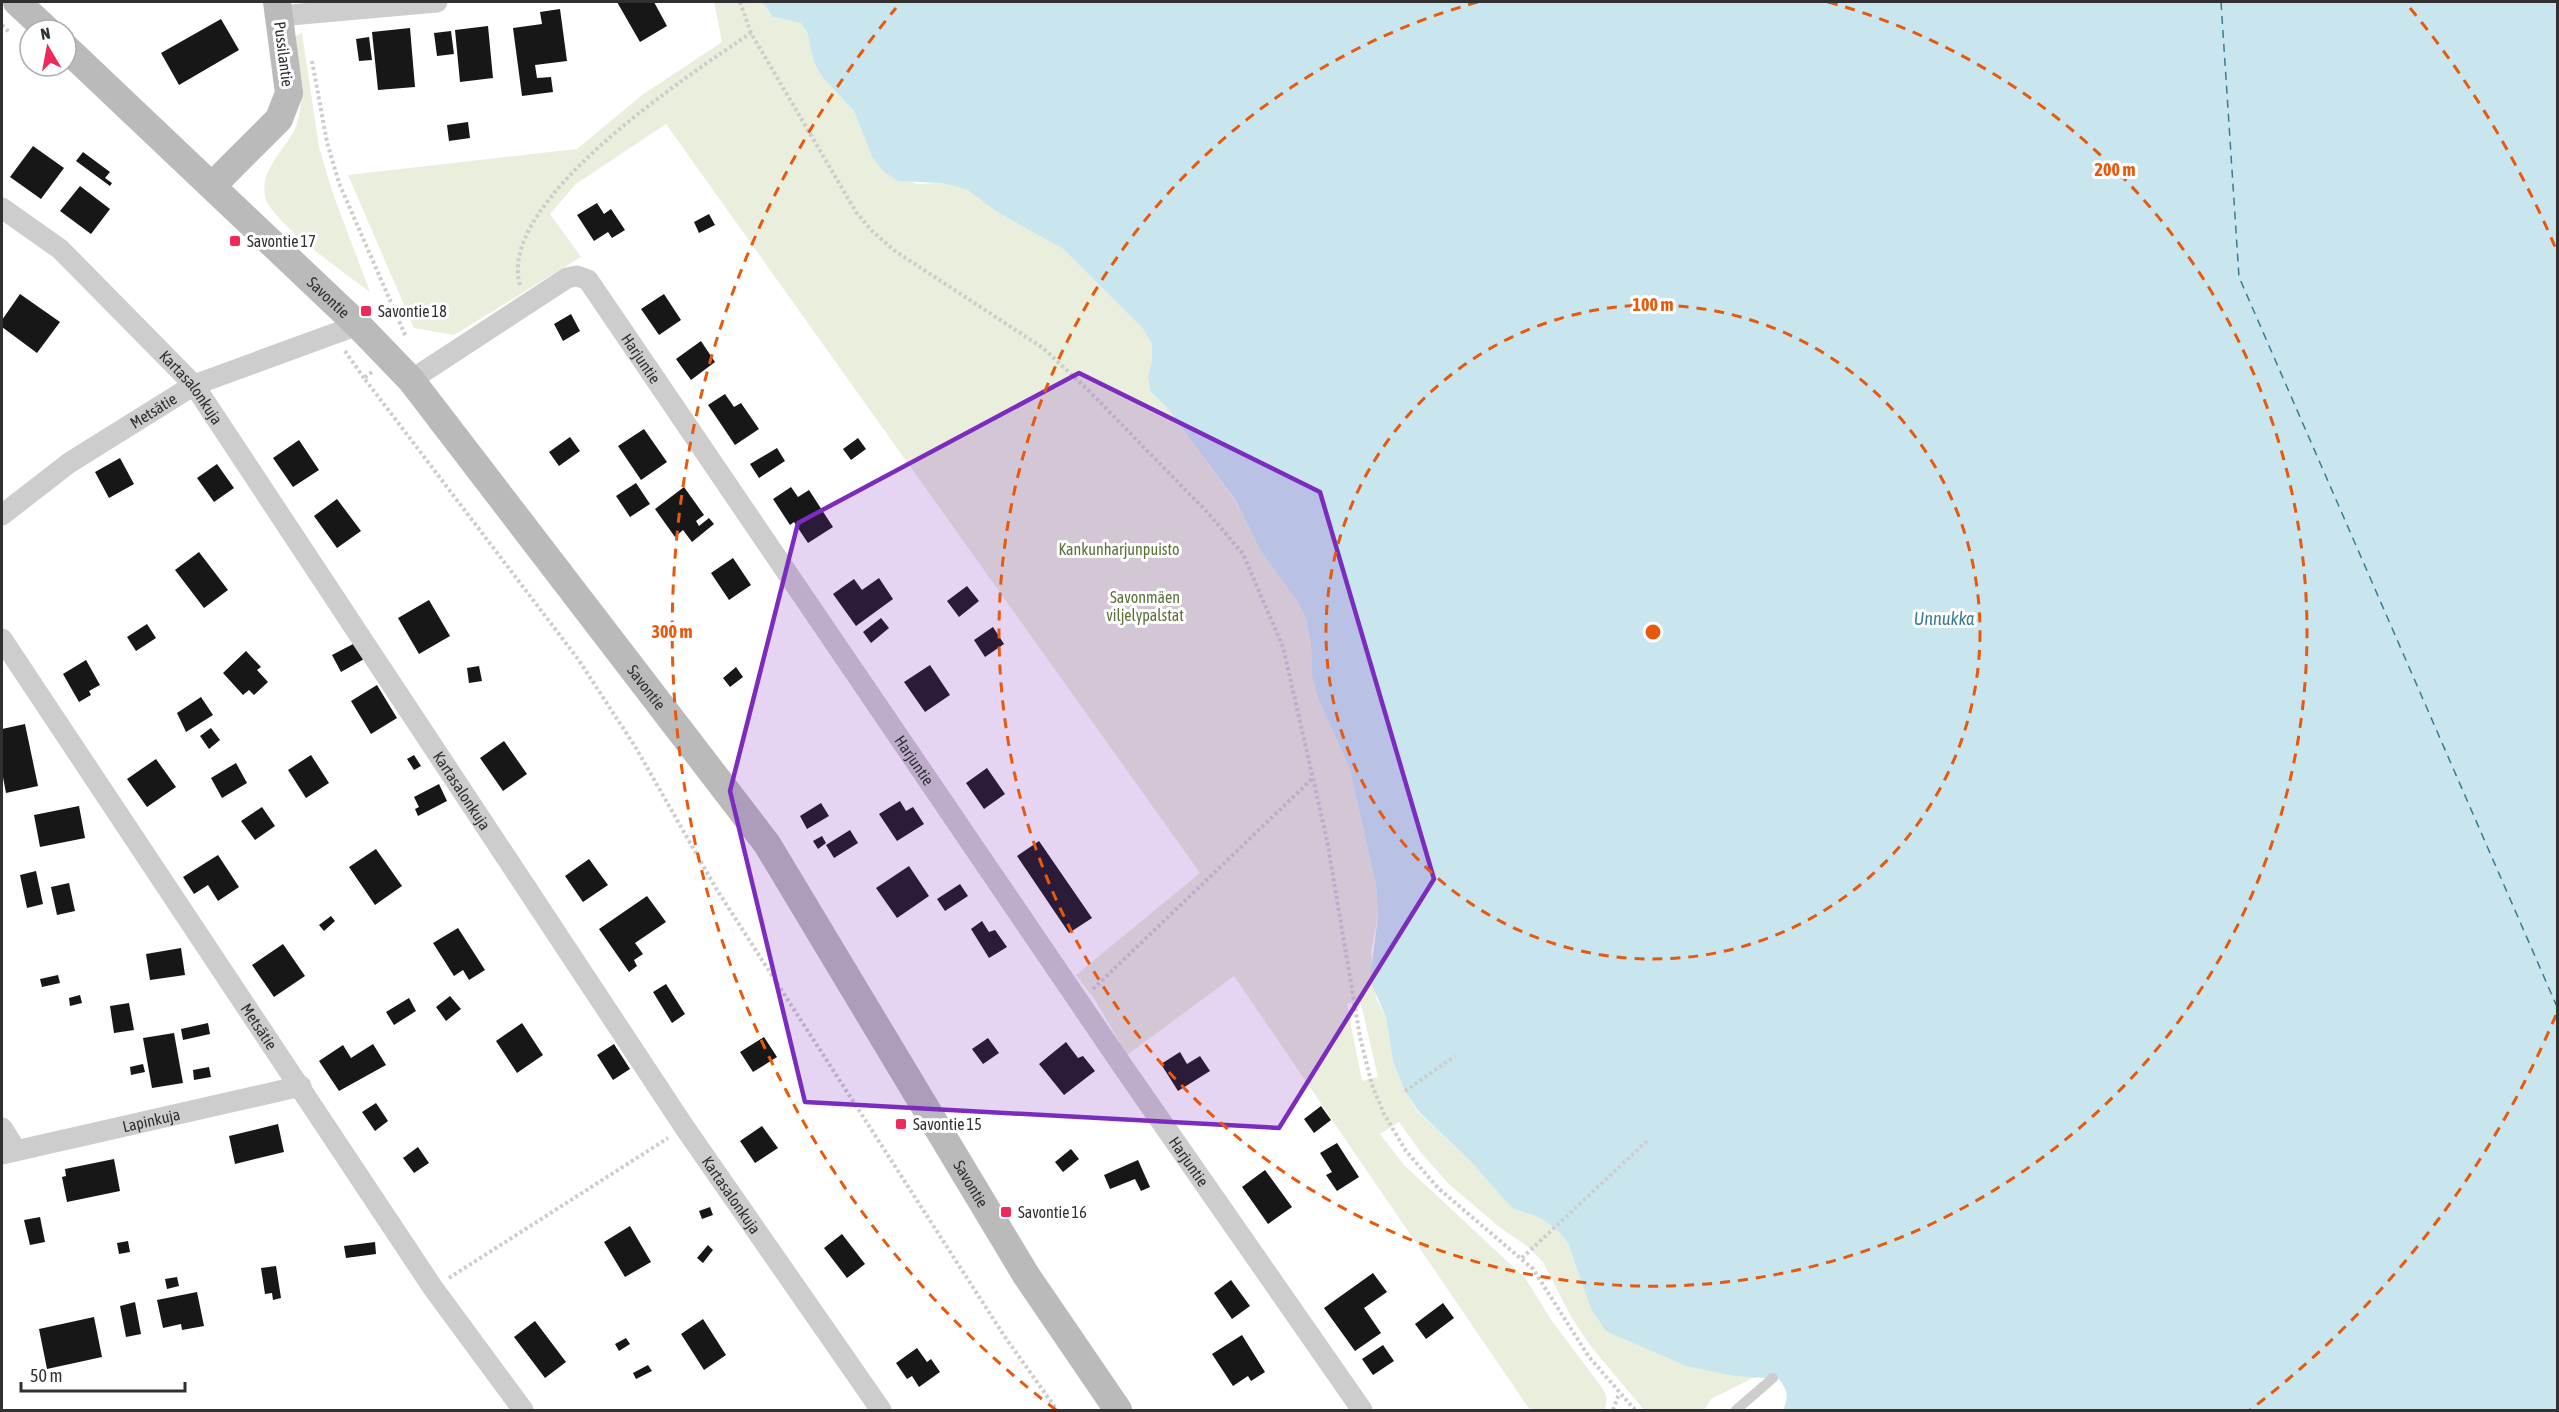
<svg xmlns="http://www.w3.org/2000/svg" width="2559" height="1412" font-family="'Asap Condensed',sans-serif">
<style>
.green{fill:#e9eedd;fill-rule:evenodd}
.water{fill:#c9e6ee}
.lines{fill:none;stroke-linecap:round;stroke-linejoin:round}
.ferry{stroke:#367d91;stroke-width:1.5;stroke-dasharray:8 6;stroke-linecap:butt}
.building{fill:#171717}
.path{stroke:#cdcdcd;stroke-width:4;stroke-dasharray:3 3;stroke-linecap:butt}
.lane{stroke:#cdcdcd;stroke-width:10}
.street{stroke:#cdcdcd;stroke-width:21}
.secondary{stroke:#bababa;stroke-width:28}
.marked{fill:#7b2cbf;fill-opacity:0.2;stroke:#7b2cbf;stroke-width:4.5;stroke-linejoin:round}
.ring{fill:none;stroke:#e8590c;stroke-width:3;stroke-dasharray:10 8}
.poi-dot{fill:#ef2a5a;stroke:#fff;stroke-width:2}
.labels{text-anchor:middle;dominant-baseline:central;stroke-width:6;stroke-linejoin:round;paint-order:stroke}
.street-label{font-size:16px;fill:#303030;stroke:#fff}
.poi-label{font-size:16px;fill:#303030;stroke:#fff;text-anchor:start}
.park-label{font-size:16px;fill:#5c6f3a;stroke:#fff}
.water-label{font-size:18px;font-style:italic;fill:#367d91;stroke:#fff}
.centre{fill:#e8590c;stroke:#fff;stroke-width:3}
.ring-label{font-size:18px;text-anchor:middle;font-weight:bold;fill:#e8590c;stroke:#fff;stroke-width:6;stroke-linejoin:round;paint-order:stroke}
</style>
<rect width="100%" height="100%" fill="#fff"/>
<path class="green" d="M714 2H762L773 17 801 23 807 32 814 63 824 79 854 111 872 157 883 171 917 184 939 183 966 189 997 212 1063 249 1143 329 1152 344V359L1148 376 1150 391 1168 409 1236 502 1259 548 1299 604 1306 619 1311 643 1312 676 1349 766 1376 886 1378 916 1371 951 1376 998 1386 1017 1393 1062 1405 1091 1418 1112 1471 1162 1512 1208 1540 1218 1555 1228 1568 1243 1590 1307 1655 1352 1686 1366 1755 1377 1711 1399 1704 1410H1644L1589 1344 1571 1317 1543 1262 1528 1247 1498 1226 1449 1184 1422 1154 1399 1122 1380 1134 1404 1165 1525 1278 1552 1321 1603 1389 1607 1398 1605 1410H1530L1234 976 1127 1055 1095 1000 1076 975 1200 873 666 124 576 184 550 214 581 257 454 335 414 328 348 175 577 149 642 95 722 42ZM1360 1000 1378 1077 1362 1081 1347 1004Z
M302 33 319 147 333 194 370 292C348 275 269 221 265 196 260 168 287 149 296 126 306 101 298 69 295 43L296 36Z"/>
<path class="water" d="M762 2H2557V1410H1783C1789 1397 1788 1391 1779 1379L1735 1376 1686 1366 1606 1331 1590 1307 1568 1243 1555 1228 1540 1218 1512 1208 1471 1162 1419 1112 1405 1091 1393 1062 1386 1017 1370 981 1378 916 1376 885 1349 766 1319 700 1312 676 1311 643 1306 619 1299 604 1259 548 1236 501 1168 409 1150 391 1148 376 1152 359V344L1143 329 1063 249 997 212 966 189 940 183 898 181 883 171 872 157 854 111 824 79 814 63 807 32 801 23 773 17Z"/>
<g class="lines">
<path class="ferry" d="M2221 2 2239 277 2558 1009"/>
</g>
<path class="building" d="M617 2H654L667 26 640 42Z
M560 9 567 61 535 65 537 78 551 77 553 92 522 96 513 28 542 24 540 12Z
M221 19 239 50 179 85 161 53Z
M488 26 493 78 460 82 455 30Z
M410 28 415 87 378 90 372 32Z
M451 31 454 54 437 56 434 33Z
M369 37 372 60 359 61 356 39Z
M468 122 470 138 449 141 447 125Z
M33 146 64 168 41 199 10 177Z
M83 152 110 172 105 178 112 183 110 186 76 161Z
M80 186 110 209 91 234 60 211Z
M597 203 604 214 611 209 625 230 612 238 608 232 594 241 577 215Z
M709 214 715 225 699 233 694 222Z
M20 294 60 322 37 353 2 327V320Z
M664 294 681 320 659 335 641 309Z
M571 314 580 331 563 341 554 324Z
M701 341 715 362 691 380 676 359Z
M725 394 734 407 741 403 759 429 735 445 708 405Z
M644 429 667 462 641 480 618 446Z
M570 437 580 451 559 466 549 452Z
M858 438 866 449 851 460 843 449Z
M299 440 319 470 293 487 273 458Z
M777 448 785 461 759 478 750 464Z
M120 458 134 484 109 498 95 472Z
M217 464 234 488 214 502 197 478Z
M636 483 650 504 630 517 616 496Z
M684 487 704 515 696 521 699 526 709 518 714 524 692 542 683 530 675 537 655 509Z
M791 487 798 497 809 490 833 527 808 543 794 522 790 525 773 499Z
M337 499 361 531 337 548 314 516Z
M199 552 228 590 204 608 175 570Z
M733 558 751 585 729 600 711 573Z
M879 578 893 599 856 626 833 594 854 579 862 590Z
M967 586 979 601 959 617 947 601Z
M429 600 450 636 419 654 398 618Z
M881 618 889 628 871 643 863 632Z
M147 624 156 638 136 651 127 637Z
M993 627 1004 644 985 657 974 640Z
M355 643 364 659 341 672 332 655Z
M246 651 261 667 257 670 268 682 254 695 249 690 243 695 223 673Z
M86 660 100 685 89 691 91 695 79 702 63 674Z
M930 665 950 695 925 712 904 682Z
M479 666 482 681 469 683 467 668Z
M736 667 743 677 730 687 723 678Z
M377 685 397 718 371 734 351 701Z
M201 697 213 715 186 732 177 713Z
M25 724 38 786 6 793 2 772V729Z
M211 728 220 740 209 749 200 736Z
M504 741 527 774 503 791 480 758Z
M311 755 329 783 306 798 288 770Z
M414 755 421 766 414 770 407 759Z
M156 759 176 787 147 807 127 779Z
M236 763 247 783 222 798 211 778Z
M987 768 1005 794 984 809 966 783Z
M439 784 447 801 418 816 415 809 419 807 414 797Z
M900 801 906 811 913 807 924 824 897 841 879 814Z
M821 803 829 816 807 829 800 816Z
M79 806 85 838 40 847 34 815Z
M262 807 275 826 255 840 241 821Z
M850 830 858 843 834 858 826 845Z
M822 836 826 843 818 849 813 841Z
M1039 841 1092 918 1069 933 1017 856Z
M376 849 402 886 375 905 349 867Z
M218 855 239 887 218 901 208 885 194 894 183 877Z
M589 859 608 885 583 902 565 876Z
M909 866 929 896 897 918 876 888Z
M36 871 43 904 27 908 20 875Z
M69 883 75 911 57 915 51 887Z
M960 884 968 896 945 911 937 899Z
M647 896 666 922 635 943 643 954 634 960 637 966 629 972 599 929Z
M331 916 335 921 324 931 319 925Z
M982 921 989 932 995 930 1007 947 989 958 971 929Z
M458 928 485 970 469 980 463 970 454 976 433 943Z
M283 944 305 976 274 997 252 965Z
M181 948 185 975 150 980 146 954Z
M58 975 60 983 42 987 40 979Z
M666 984 685 1014 672 1023 653 992Z
M80 995 82 1003 70 1006 69 998Z
M450 996 461 1009 446 1021 436 1007Z
M409 998 416 1011 394 1025 386 1012Z
M129 1003 134 1030 114 1033 110 1006Z
M208 1023 210 1034 183 1040 181 1029Z
M522 1023 543 1055 517 1073 496 1041Z
M174 1033 183 1083 152 1088 143 1038Z
M764 1037 777 1057 753 1072 740 1052Z
M988 1038 999 1053 983 1064 972 1049Z
M1066 1042 1078 1058 1083 1056 1095 1071 1064 1095 1039 1064Z
M373 1044 386 1065 339 1091 319 1061 343 1045 351 1058Z
M614 1044 630 1069 613 1080 597 1055Z
M1180 1052 1187 1064 1200 1056 1210 1071 1178 1091 1161 1064Z
M143 1064 145 1072 131 1075 130 1067Z
M209 1067 211 1077 194 1080 193 1070Z
M376 1103 388 1121 375 1131 362 1112Z
M1321 1106 1331 1120 1314 1133 1304 1119Z
M278 1124 284 1152 235 1164 229 1136Z
M762 1126 778 1148 755 1163 740 1141Z
M1337 1143 1359 1177 1337 1191 1326 1175 1332 1172 1320 1153Z
M418 1147 429 1163 414 1173 403 1158Z
M1071 1149 1079 1159 1063 1172 1055 1162Z
M114 1159 120 1191 67 1202 62 1177 66 1176 65 1169Z
M1138 1160 1150 1187 1141 1191 1135 1179 1110 1189 1104 1175Z
M1265 1170 1292 1207 1268 1224 1242 1187Z
M710 1207 713 1215 702 1219 699 1211Z
M40 1217 45 1242 30 1245 24 1220Z
M630 1226 651 1262 625 1277 604 1242Z
M842 1234 865 1264 847 1278 824 1248Z
M128 1241 130 1252 119 1254 117 1243Z
M375 1242 376 1254 346 1258 344 1246Z
M708 1245 713 1250 703 1263 697 1258Z
M276 1266 281 1298 273 1300 272 1293 265 1294 261 1268Z
M1373 1273 1387 1292 1364 1308 1381 1333 1355 1351 1324 1308Z
M177 1277 179 1286 167 1289 165 1279Z
M1231 1280 1250 1306 1232 1319 1214 1293Z
M197 1292 204 1326 182 1330 181 1324 163 1328 157 1300Z
M135 1302 141 1334 126 1337 120 1306Z
M1443 1303 1454 1318 1426 1339 1415 1324Z
M94 1317 102 1357 47 1369 39 1329Z
M703 1319 726 1355 704 1370 681 1334Z
M535 1321 566 1362 545 1378 514 1337Z
M1242 1335 1265 1372 1251 1381 1248 1376 1233 1386 1212 1354Z
M626 1338 630 1344 619 1351 615 1344Z
M1383 1345 1394 1361 1373 1375 1362 1359Z
M917 1348 927 1362 931 1359 940 1372 919 1387 912 1376 907 1379 896 1363Z
M648 1365 652 1371 636 1379 633 1373Z"/>
<g class="lines">
<path class="path" d="M740 2 751 33 856 212 872 231 895 251 1043 348 1088 390 1209 514 1243 554 1283 647 1327 840 1360 1037 1372 1085 1384 1114 1406 1151 1438 1188 1533 1269 1589 1357 1635 1410
M2 25 9 32
M312 61 327 142 339 183 406 337
M520 285C495 201 692 73 751 33
M345 351 364 378
M372 372 364 378 578 659 636 748 717 890 1005 1337 1057 1410
M1093 989 1313 778
M1405 1091 1455 1056
M1522 1258 1647 1141
M449 1278 668 1138
M1613 1410 1619 1394"/>
<path class="lane" d="M1736 1410 1773 1378"/>
<g class="street">
<path d="M279 16 437 2"/>
<path id="s1" d="M2 208 60 249 194 385 685 1128 881 1410"/>
<path id="s2" d="M411 380 567 278 577 276 588 280 1126 1071 1362 1410"/>
<path id="s3" d="M2 515 69 463 194 385 358 325"/>
<path id="s4" d="M2 639 433 1288 523 1410"/>
<path d="M2 1128 16 1150"/>
<path id="s5" d="M2 1154 301 1086"/>
</g>
<g class="secondary">
<path d="M17 2 47 30"/>
<path id="s6" d="M66 48 358 325 411 380 767 844 1026 1275 1118 1410"/>
<path d="M213 185 279 119 289 93 277 2"/>
</g>
</g>
<path class="marked" d="M1079 373 1320 492 1434 879 1279 1128 805 1102 730 791 798 523Z"/>
<g class="ring">
<circle cx="1653" cy="632" r="327"/>
<path d="M1828 2A654 654 0 1 1 1478 2"/>
<path d="M2556 1015A981 981 0 0 1 2250 1410M1056 1410A981 981 0 0 1 896 8M2410 8A981 981 0 0 1 2556 249"/>
</g>
<g class="poi-dot">
<rect x="229" y="235" width="12" height="12" rx="3"/>
<rect x="360" y="305" width="12" height="12" rx="3"/>
<rect x="895" y="1118" width="12" height="12" rx="3"/>
<rect x="1000" y="1206" width="12" height="12" rx="3"/>
</g>
<g class="labels">
<g class="street-label">
<text transform="translate(284 54) rotate(83)">Pussilantie</text>
<text stroke="none"><textPath href="#s6" startOffset="362">Savontie</textPath></text>
<text stroke="none"><textPath href="#s2" startOffset="303">Harjuntie</textPath></text>
<text stroke="none"><textPath href="#s1" startOffset="262">Kartasalonkuja</textPath></text>
<text stroke="none"><textPath href="#s3" startOffset="184">Metsätie</textPath></text>
<text stroke="none"><textPath href="#s6" startOffset="866">Savontie</textPath></text>
<text stroke="none"><textPath href="#s2" startOffset="789">Harjuntie</textPath></text>
<text stroke="none"><textPath href="#s1" startOffset="748">Kartasalonkuja</textPath></text>
<text stroke="none"><textPath href="#s4" startOffset="465">Metsätie</textPath></text>
<text stroke="none"><textPath href="#s5" startOffset="153">Lapinkuja</textPath></text>
<text stroke="none"><textPath href="#s2" startOffset="1275">Harjuntie</textPath></text>
<text stroke="none"><textPath href="#s6" startOffset="1460">Savontie</textPath></text>
<text stroke="none"><textPath href="#s1" startOffset="1234">Kartasalonkuja</textPath></text>
</g>
<g class="poi-label">
<text x="247" y="241">Savontie 17</text>
<text x="378" y="311">Savontie 18</text>
<text x="913" y="1124">Savontie 15</text>
<text x="1018" y="1212">Savontie 16</text>
</g>
<g class="park-label">
<text x="1119" y="549">Kankunharjunpuisto</text>
<text x="1145" y="597">Savonmäen<tspan x="1145" dy="18">viljelypalstat</tspan></text>
</g>
<g class="water-label">
<text x="1944" y="618">Unnukka</text>
</g>
</g>
<circle cx="1653" cy="632" r="9" class="centre"/>
<g class="ring-label">
<text x="2115" y="176">200 m</text>
<text x="1653" y="311">100 m</text>
<text x="672" y="638">300 m</text>
</g>
<rect width="2559" height="1412" fill="none" stroke="#303030" stroke-width="6"/>
<g transform="translate(48 48) rotate(350)"><circle r="28" fill="#ffffff" stroke="#acacac" stroke-width="1.5"/>
<path d="M0-4.5L10 22L0 15L-10 22Z" fill="#ef2a5a"/>
<text y="-9" font-size="16" font-weight="bold" text-anchor="middle" fill="#303030">N</text>
</g>
<path d="M21 1382v9h164v-9" fill="none" stroke="#303030" stroke-width="3"/>
<text x="30" y="1382" font-size="18" fill="#303030" stroke="#ffffff" stroke-width="4.5" paint-order="stroke">50 m</text>
</svg>
